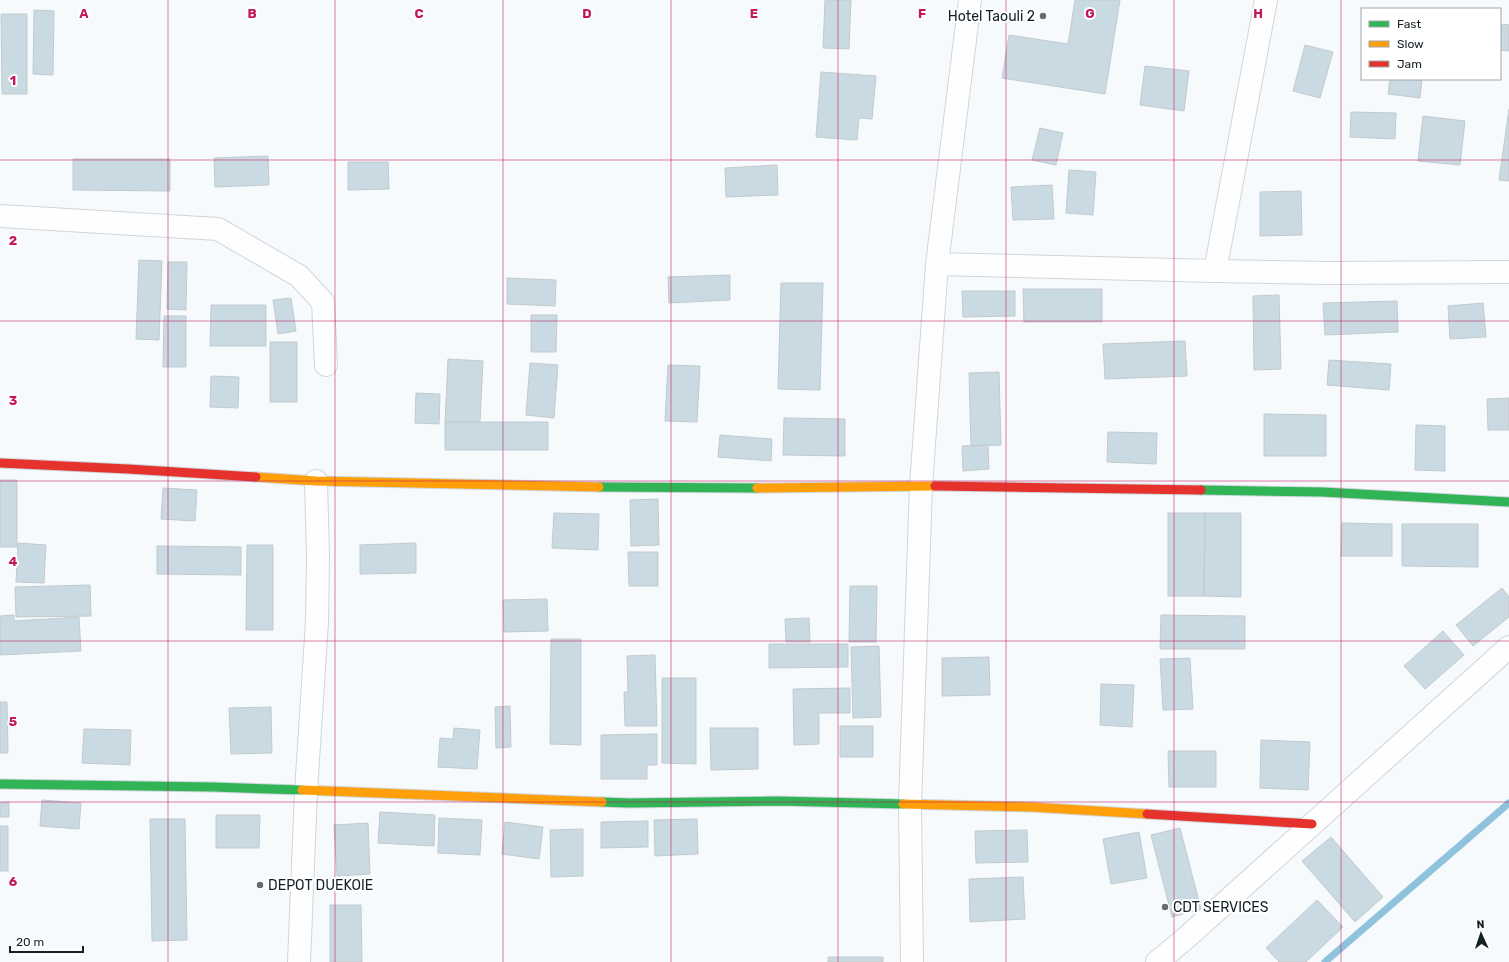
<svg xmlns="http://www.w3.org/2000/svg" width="1509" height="962" font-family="Rubik,sans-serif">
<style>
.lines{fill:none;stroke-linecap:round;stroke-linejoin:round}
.stream{stroke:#8fc3dd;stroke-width:7}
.building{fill:#cadae2;stroke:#c2cace}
.street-casing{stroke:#cfd6db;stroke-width:24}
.fast-casing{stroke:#cfd6db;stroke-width:11}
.slow-casing{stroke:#cfd6db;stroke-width:11}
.jam-casing{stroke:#cfd6db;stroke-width:11}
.street{stroke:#fefeff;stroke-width:22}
.fast{stroke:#30b455;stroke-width:9}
.slow{stroke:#ff9f0a;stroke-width:9}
.jam{stroke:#e5322d;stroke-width:9}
.grid{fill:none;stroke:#c2185b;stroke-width:1;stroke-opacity:0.55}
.poi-dot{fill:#636c71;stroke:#fff;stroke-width:1.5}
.labels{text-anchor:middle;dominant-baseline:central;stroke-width:4;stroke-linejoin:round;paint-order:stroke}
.poi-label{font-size:14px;fill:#132026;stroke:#fff;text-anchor:start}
.grid-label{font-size:13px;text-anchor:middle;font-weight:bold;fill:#c2185b;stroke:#fff;stroke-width:4;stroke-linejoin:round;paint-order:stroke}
</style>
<rect width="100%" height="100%" fill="#f7fafd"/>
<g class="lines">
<path class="stream" d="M1325 962 1509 803"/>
</g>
<path class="building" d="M825 0H851L849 49 823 48Z
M1075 0H1120L1105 94 1002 78 1009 35 1068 44Z
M34 10 54 11 53 75 33 74Z
M1 14H27V94H2Z
M1500 24 1509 25V51L1500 50Z
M1305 45 1333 52 1320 98 1293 91Z
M1145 66 1189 71 1184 111 1140 105Z
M821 72 876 76 872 119 859 118 857 140 816 137Z
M1390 79H1422L1420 98 1388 94Z
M1509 109V181L1499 180Z
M1351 112 1396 113 1395 139 1350 137Z
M1423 116 1465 121 1460 165 1418 161Z
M1040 128 1063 133 1056 165 1032 160Z
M268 156 269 185 215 187 214 158Z
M73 159H170V191L73 190Z
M348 162H388L389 189 348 190Z
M777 165 778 195 726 197 725 168Z
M1069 170 1096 172 1093 215 1066 213Z
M1052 185 1054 219 1013 220 1011 187Z
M1301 191 1302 235 1260 236V192Z
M139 260 162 261 159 340 136 339Z
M168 262H187L186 310 167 309Z
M730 275V300L669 303 668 277Z
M507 278 556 280 555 306 507 304Z
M781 283H823L820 390 778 389Z
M1023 289H1102V322H1024Z
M962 291H1015V316L963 317Z
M1279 295 1281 369 1254 370 1253 296Z
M291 298 296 331 278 334 273 300Z
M1397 301 1398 332 1325 335 1323 303Z
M1483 303 1486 337 1450 339 1448 306Z
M211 305H266V346H210Z
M531 315H557L556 352H531Z
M164 316H186V367H163Z
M1185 341 1187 376 1105 379 1103 344Z
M270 342H297V402H270Z
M448 359 483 361 480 422H445Z
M1329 360 1391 364 1389 390 1327 385Z
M530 363 558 365 554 418 526 415Z
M668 365 700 366 697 422 665 421Z
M999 372 1001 445 971 446 969 373Z
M211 376 239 377 238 408 210 407Z
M416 393 440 394 439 424 415 423Z
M1509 398V430H1488L1487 399Z
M1264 414 1326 415V456H1264Z
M784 418 845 419V456L783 455Z
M445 422H548V450H445Z
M1416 425 1445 426V471L1415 470Z
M1108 432 1157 433 1156 464 1107 462Z
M720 435 772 439 771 461 718 457Z
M988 445 989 469 963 471 962 446Z
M0 480H17V547H0Z
M163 488 197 490 195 521 161 519Z
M658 499 659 545 631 546 630 500Z
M554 513 599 514 598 550 552 548Z
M1168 513H1205L1204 596H1168Z
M1205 513H1241V597L1204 596Z
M1342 523 1392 524V556H1341Z
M1402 524H1478V567L1402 566Z
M18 543 46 545 44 583 16 582Z
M416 543V573L360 574V545Z
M247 545H273V630H246Z
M157 546 241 547V575L157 574Z
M628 552H658V586H629Z
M90 585 91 616 16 617 15 587Z
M850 586H877L876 642H849Z
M1502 588 1509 597V617L1473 646 1456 625Z
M547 599 548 631 504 632 503 600Z
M14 615V621L79 617 81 651 0 655V616Z
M1161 615 1245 616V649H1160Z
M809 618 810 642H786L785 619Z
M1443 631 1464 655 1425 689 1404 666Z
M551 639H581V745L550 744Z
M769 644H848V667L769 668Z
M879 646 881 717 853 718 851 647Z
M655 655 657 726H625L624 692H628L627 656Z
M989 657 990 695 942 696V658Z
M1190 658 1193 709 1163 710 1160 659Z
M662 678H696V764L662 763Z
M1101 684 1134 685 1132 727 1100 725Z
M850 688V713H819V744L794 745 793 689Z
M0 702H7L8 753H0Z
M510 706 511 747 496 748 495 707Z
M271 707 272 753 231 754 229 708Z
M840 726H873V757H840Z
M454 728 480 730 477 769 438 767 440 738 453 739Z
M710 728H758V769L711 770Z
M84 729 131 730 130 765 82 763Z
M657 734V765H647V779H601V735Z
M1261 740 1310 742 1308 790 1260 788Z
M1168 751H1216V787H1169Z
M42 800 81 803 79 829 40 826Z
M9 802V817H0V803Z
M380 812 435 815 434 846 378 843Z
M216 815H260L259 848H216Z
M439 818 482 820 480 855 438 853Z
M150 819H185L187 940 152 941Z
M697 819 698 854 655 856 654 820Z
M648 821V847L601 848V822Z
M505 822 543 827 539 859 502 854Z
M368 823 370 874 337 876 334 825Z
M0 826H8V871H0Z
M1180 828 1201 909 1172 917 1151 835Z
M583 829V876L551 877 550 830Z
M1027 830 1028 862 976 863 975 831Z
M1139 832 1147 878 1111 884 1103 839Z
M1331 837 1383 897 1355 922 1302 861Z
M1023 877 1025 919 970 922 969 879Z
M1317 900 1343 927 1306 962H1279L1266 948Z
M330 905H361L362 962H330Z
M828 957H883V962H828Z"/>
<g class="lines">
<defs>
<path id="street" d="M0 216 218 229 299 276 323 302 326 365
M937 264 1215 271 1329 273 1509 272
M1215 271 1266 0
M299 962 306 791 317 622 318 557 316 481
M912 962 910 804 921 486 937 264 970 0
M1157 962 1186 938 1509 647"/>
<path id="fast" d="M599 487 757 488
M1201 490 1322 492 1509 502
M0 784 213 787 302 790
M602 802 629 803 778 801 903 804"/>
<path id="slow" d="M256 477 316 481 599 487
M757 488 935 486
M302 790 602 802
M903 804 1031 807 1147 814"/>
<path id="jam" d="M0 463 128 469 256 477
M935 486 1201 490
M1147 814 1312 824"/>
</defs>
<use href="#street" class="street-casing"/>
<use href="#fast" class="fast-casing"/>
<use href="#slow" class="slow-casing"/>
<use href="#jam" class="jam-casing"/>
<use href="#street" class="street"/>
<use href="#fast" class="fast"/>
<use href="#slow" class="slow"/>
<use href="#jam" class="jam"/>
</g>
<path class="grid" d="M168 0V962M335 0V962M503 0V962M671 0V962M838 0V962M1006 0V962M1174 0V962M1341 0V962M0 160H1509M0 321H1509M0 481H1509M0 641H1509M0 802H1509"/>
<g class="poi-dot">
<circle cx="1043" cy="16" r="4"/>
<circle cx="260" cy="885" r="4"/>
<circle cx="1165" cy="907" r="4"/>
</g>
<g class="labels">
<g class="poi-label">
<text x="1035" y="16" text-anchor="end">Hotel Taouli 2</text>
<text x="268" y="885">DEPOT DUEKOIE</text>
<text x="1173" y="907">CDT SERVICES</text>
</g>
</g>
<g class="grid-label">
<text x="84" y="18">A</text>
<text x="252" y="18">B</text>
<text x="419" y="18">C</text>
<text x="587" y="18">D</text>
<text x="754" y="18">E</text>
<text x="922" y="18">F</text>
<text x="1090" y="18">G</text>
<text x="1258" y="18">H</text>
<text x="13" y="85">1</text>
<text x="13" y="245">2</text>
<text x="13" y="405">3</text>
<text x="13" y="566">4</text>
<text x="13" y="726">5</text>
<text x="13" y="886">6</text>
</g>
<rect x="1361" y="8" width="140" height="72" fill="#ffffff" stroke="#a1a6a8"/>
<rect x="1369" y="21" width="20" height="6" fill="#30b455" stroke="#a1a6a8"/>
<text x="1397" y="28" font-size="12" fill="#132026">Fast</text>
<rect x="1369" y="41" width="20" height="6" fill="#ff9f0a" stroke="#a1a6a8"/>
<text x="1397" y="48" font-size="12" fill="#132026">Slow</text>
<rect x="1369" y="61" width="20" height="6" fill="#e5322d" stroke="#a1a6a8"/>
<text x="1397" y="68" font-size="12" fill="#132026">Jam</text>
<g transform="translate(1481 934) rotate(357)" stroke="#ffffff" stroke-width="3" paint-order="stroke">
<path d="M0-3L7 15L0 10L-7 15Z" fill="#132026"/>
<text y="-6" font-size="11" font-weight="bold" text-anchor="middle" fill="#132026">N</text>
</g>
<path d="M10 946v6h73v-6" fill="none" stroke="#132026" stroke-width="2"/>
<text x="16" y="946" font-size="12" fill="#132026" stroke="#ffffff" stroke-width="3" paint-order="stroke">20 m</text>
</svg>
